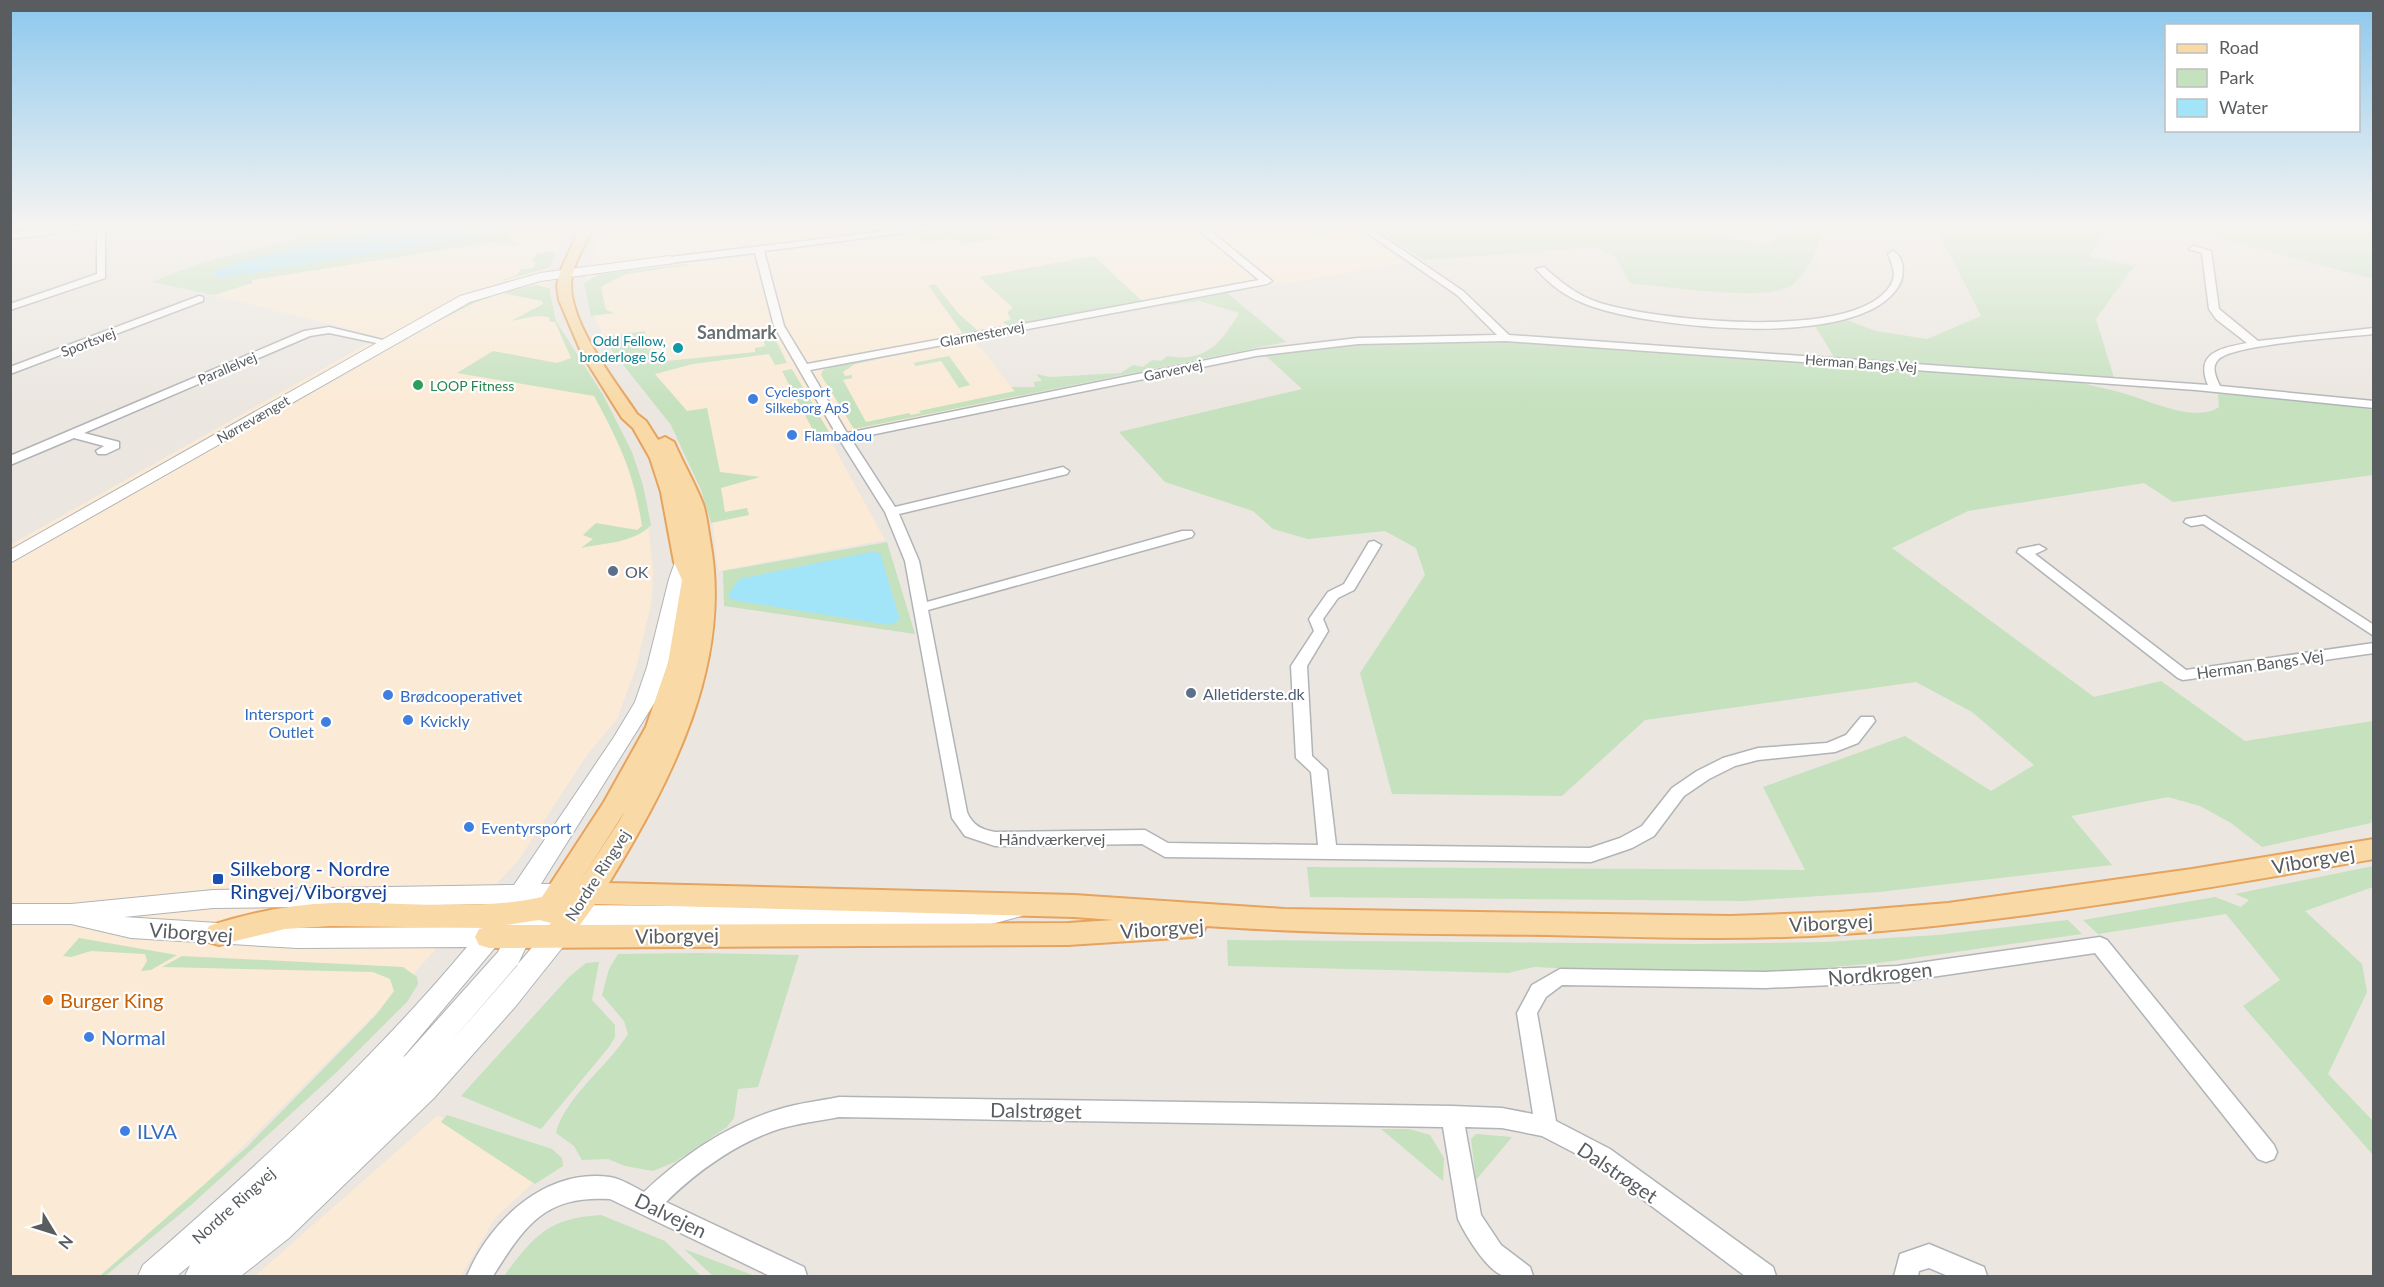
<svg xmlns="http://www.w3.org/2000/svg" width="2384" height="1287" font-family="Lato,sans-serif">
<style>
.commercial{fill:#fbead5}
.green{fill:#c5e1be}
.water{fill:#a3e5f8}
.lines{fill:none;stroke-linecap:round;stroke-linejoin:round}
.street-casing{stroke:#b1b4b7;stroke-width:3}
.secondary-casing{stroke:#b0b4b7;stroke-width:2}
.primary-casing{stroke:#e6a35e;stroke-width:4}
.street{fill:#fff;fill-rule:evenodd}
.secondary{fill:#fff;fill-rule:evenodd}
.primary{fill:#f9daa7;fill-rule:evenodd}
.culture-dot{fill:#0f9aa8;stroke:#fff;stroke-width:2}
.leisure-dot{fill:#2e9e5b;stroke:#fff;stroke-width:2}
.shop-dot{fill:#3f7fe0;stroke:#fff;stroke-width:2}
.service-dot{fill:#5c6f8a;stroke:#fff;stroke-width:2}
.transit-dot{fill:#1a4fb4;stroke:#fff;stroke-width:2}
.food-dot{fill:#e8710a;stroke:#fff;stroke-width:2}
.labels{text-anchor:middle;dominant-baseline:central;stroke-width:4.5;stroke-linejoin:round;paint-order:stroke}
.far-street-label{font-size:14px;fill:#595d60;stroke:#fff}
.far-culture-label{font-size:14px;fill:#0d838f;stroke:#fff;text-anchor:end}
.far-leisure-label{font-size:14px;fill:#27864d;stroke:#fff;text-anchor:start}
.far-shop-label{font-size:14px;fill:#366cbe;stroke:#fff;text-anchor:start}
.service-label{font-size:16px;fill:#4e5e75;stroke:#fff;text-anchor:start}
.street-label{font-size:16px;fill:#595d60;stroke:#fff}
.shop-label{font-size:16px;fill:#366cbe;stroke:#fff;text-anchor:start}
.far-district-label{font-size:18px;font-weight:bold;fill:#6a7072;stroke:#fff}
.near-street-label{font-size:20px;fill:#595d60;stroke:#fff}
.near-transit-label{font-size:20px;fill:#164399;stroke:#fff;text-anchor:start}
.near-food-label{font-size:20px;fill:#c56008;stroke:#fff;text-anchor:start}
.near-shop-label{font-size:20px;fill:#366cbe;stroke:#fff;text-anchor:start}
</style>
<rect width="100%" height="100%" fill="#ebe6e0"/>
<path class="commercial" d="M513 225H572L547 269 551 309 562 336 610 414 644 486 653 569 652 600 636 668 617 719 587 755 518 861 388 1001 203 1186 99 1276H11L10 545 379 337 213 295 252 283 251 280 338 266Z
M604 225H847L853 242 986 225H1298L1313 236 1353 228 1405 263 1246 290 1233 285 966 336 981 348 1024 403 832 443 885 540 718 571 713 526 700 487 673 425 611 350 589 308 586 276Z
M438 1115 534 1182 495 1218 461 1276H255Z"/>
<path class="green" d="M335 225H515L510 240 520 245 493 242 252 280V283L214 295 151 282 204 262 298 239 297 237 331 229V226Z
M849 225H937L863 234 853 232Z
M991 225 984 227 995 239 964 244 954 238 925 242 917 233Z
M1370 225H1667L1767 245 1794 225H1846L1821 238C1815 255 1807 273 1792 285 1770 303 1661 286 1630 283L1615 257 1596 247 1424 260Z
M1884 225H2109L2089 256 2134 266 2096 319 2114 378 1834 357 1814 324 1844 319 1876 331 1927 339 1981 316 1939 233Z
M2210 225 2373 227V279L2205 234Z
M548 252 556 253 549 268 498 282 517 275 521 269 533 268 536 262H531L536 254Z
M1094 256 1142 301 1009 327 1003 322 1011 319 1007 312 1013 308 979 277Z
M685 264 689 265 626 274 601 287 606 310 614 313 591 316 584 283 599 274Z
M935 284 958 313 977 330 987 329 986 331 964 335 928 285Z
M536 285 549 288 556 321 603 395 632 452 643 485 651 525C634 543 604 543 581 548L593 539 583 535 596 523 637 530 642 526C634 473 619 442 594 396L457 373 493 351 557 363 571 358 555 322H550L549 317 535 316 511 321 543 304 542 301 502 293 474 303 435 323C460 300 503 292 536 285Z
M1227 293 1286 342 854 429 821 375 823 370 838 365 881 359 855 364 843 372 845 376 852 375V378L843 380 866 422 909 413 911 415 921 413 919 411 1015 391 1011 387H1035L1034 382 1042 381 1036 374 1051 377 1121 373 1133 365 1143 367 1152 360 1161 361 1167 356C1205 363 1222 343 1239 313L1200 301 1161 306Z
M645 331 647 349 655 350 657 362 755 352V348L765 346 761 331 772 332 787 363 775 365 769 354 693 364 655 374 687 411 707 408 720 472 760 477 721 488 725 512 747 508 749 515 711 523 701 490 671 425 601 337Z
M1508 340 2074 381C2092 386 2111 389 2129 395 2152 402 2196 423 2219 407L2218 394 2299 399 2373 410V475L2173 502 2144 483 1968 511 1892 548 2094 697 2161 681 2245 741 2373 721 2374 811 2371 823 2262 847 2231 823 2200 806 2168 797 2071 816 2112 865 1879 892 1743 901 1310 897 1307 867 1805 870 1763 787 1905 736 1991 791 2034 765 1972 712 1916 682 1645 720 1562 796 1392 794 1360 673 1425 575 1416 548 1385 531 1308 539 1273 529 1253 511 1165 482 1119 432 1302 389 1265 355 1365 342Z
M949 356 970 385 959 388 941 361 916 366 913 363Z
M792 369 832 437 816 436 782 371Z
M887 542 915 634 724 606 723 571Z
M2373 866V887L2305 911 2362 964 2367 992 2328 1074 2373 1121V1155L2243 1006 2280 980 2226 914 2098 934 2083 920 2215 897 2241 907 2249 900 2235 894Z
M2068 920 2082 934 1878 963 1784 971 1644 972 1534 967 1508 973 1228 966 1227 940 1697 944 1825 942 1937 935Z
M79 938 177 955 151 970 141 971 147 961 145 954 91 951 71 957 63 956Z
M697 953 799 955 758 1087 738 1089 734 1118 727 1127 675 1162 653 1171 625 1166 608 1159 582 1160 574 1146 556 1133C564 1098 609 1065 628 1034L624 1021 602 995 609 969 618 954Z
M182 956 403 967 417 977 418 984 407 1002 339 1070 191 1205 105 1276H100L247 1147 376 1015 394 991 390 979 373 972 162 967Z
M599 962 592 1000 615 1025V1037L609 1047 541 1129 461 1096 569 977 586 963Z
M447 1115 552 1149 562 1158 563 1166 535 1184 441 1122Z
M1381 1129H1409L1430 1135 1444 1158 1443 1181Z
M1476 1134 1512 1137 1476 1180 1471 1139Z
M601 1215 665 1241 701 1276H504C534 1236 548 1218 601 1215Z
M684 1249 755 1276H713Z"/>
<path class="water" d="M411 225H492L481 235 471 238 227 277H216L213 274C222 259 384 229 411 225Z
M871 552 880 553 900 620 889 625 732 600 728 595 739 579Z"/>
<g class="lines">
<defs>
<path id="street" d="M75 225H105V278L10 310V304L97 274V228L10 239V233Z
M937 225H965L764 251 784 326 807 364 1259 280 1193 225H1203L1272 281 1267 284 810 370 847 433 1256 350 1358 338 1497 335 1457 295 1356 225H1366L1463 291 1509 335 2208 385C2194 352 2222 348 2247 343L2216 319 2209 309 2202 253 2189 249 2194 246 2211 251 2219 309 2258 341 2374 328V334C2348 337 2230 344 2218 360 2211 367 2216 378 2220 386L2374 401V408L2196 390 1506 341 1358 344 1256 356 851 439 895 507 1063 467 1069 471 1067 474 899 514 919 561 927 602 1182 531H1192L1194 534 1192 537 928 610 967 812C972 825 982 830 995 832L1145 830 1168 843 1318 845 1311 772 1296 758 1291 666 1314 631 1309 619 1328 592 1344 584 1369 542 1374 541 1381 545 1354 590 1338 598 1323 619 1328 631 1307 666 1312 756 1327 770 1336 845 1590 848 1620 838 1642 826 1672 788 1697 771 1723 758 1758 748 1827 743 1846 735 1861 717H1873L1875 721 1858 743 1835 752 1758 760 1735 766 1709 779 1684 796 1654 836 1632 848 1591 862 1165 857 1142 844 995 846 965 836 952 818 905 561 885 512 838 437 774 326 755 253 670 263 665 260 670 257Z
M1893 251C1905 257 1905 277 1898 287 1859 351 1649 328 1588 305 1568 298 1550 285 1536 269L1544 267C1560 282 1577 295 1597 302 1650 320 1868 345 1893 280 1896 272 1891 262 1888 254Z
M199 296 203 297V301L10 374V367Z
M329 327 391 342 386 345 329 333 310 336 84 433 119 442V448L106 454H98L96 451 104 446 74 438 10 465V456L304 331Z
M2205 516 2374 625V636L2203 524 2191 526 2184 522 2186 519Z
M2039 545 2046 549 2035 554 2186 670 2374 643V653L2183 680 2178 678 2017 552 2019 549Z
M2100 937 2107 940 2274 1145 2277 1152 2274 1159 2266 1162 2258 1159 2095 953 1897 982 1765 988 1562 985 1546 997 1537 1013 1556 1121 1610 1149 1773 1267 1776 1276H1745L1594 1163 1542 1136 1502 1128 1465 1127 1481 1215 1501 1245 1530 1267 1533 1276C1524 1276 1513 1278 1505 1276 1488 1273 1465 1234 1458 1219L1443 1127 839 1117C819 1121 799 1123 779 1129 737 1143 697 1171 666 1202L804 1267 807 1276H770L610 1199C545 1195 525 1225 493 1276H467C490 1220 546 1168 610 1177 622 1179 634 1187 644 1192 683 1155 729 1124 780 1109 799 1103 820 1101 839 1097L1452 1106 1502 1108 1533 1114 1517 1013 1532 985 1560 969 1765 972 1897 966Z
M1929 1244 1984 1267 1987 1276H1948L1929 1268 1919 1271 1918 1276H1894L1900 1254Z"/>
<path id="secondary" d="M670 256 676 260 674 263 540 281 470 302 10 563V550L460 296 540 273Z
M684 557 693 562 667 667 655 702 541 884H571L580 886 583 893 580 900 528 903 518 916 572 905 918 908 980 907 1013 899 1022 902 1025 909 1022 916 980 927 572 925 560 927 566 929 570 936 566 943 515 1007 434 1098 289 1238 241 1276H185L190 1265 177 1276H138L143 1265C258 1165 369 1064 467 947L297 948 131 938 71 924H10V904H71L213 890 514 885 614 737 635 702 647 667 669 579 675 562ZM500 904 483 927 297 928 124 917 213 908ZM548 929 449 1044 517 966 533 932ZM503 942 498 952 405 1056 403 1057 498 944Z"/>
<path id="primary" d="M581 225H595C586 243 571 266 571 286 572 327 615 381 637 414L646 421 658 440 665 437 674 442C683 463 695 483 703 504 707 516 708 529 710 540 733 665 671 780 609 883L1074 895 1284 909 1731 916 1839 912 1948 903 2192 869 2374 839V859C2197 890 2021 921 1843 934 1745 941 1646 937 1548 935 1434 934 1320 934 1206 926L1202 934 1192 937 1068 945 489 948 479 945 475 937 479 929 483 928 330 926 285 929 219 945 209 942 205 934 209 926C248 913 289 905 331 903 402 901 472 912 542 897L604 802 646 727 668 663 682 580 674 562 661 492 650 458 633 428 622 418 582 354 559 300 557 286 560 272ZM625 811 620 820 579 883 623 814ZM595 904 1074 917 1114 920 1068 923 580 925ZM539 920 551 923 549 925H506Z"/>
</defs>
<use href="#street" class="street-casing"/>
<use href="#secondary" class="secondary-casing"/>
<use href="#primary" class="primary-casing"/>
<use href="#street" class="street"/>
<use href="#secondary" class="secondary"/>
<use href="#primary" class="primary"/>
</g>
<linearGradient id="sky" x2="0" y2="1"><stop stop-color="#8cc8ee"/><stop offset="0.56" stop-color="#f6f4f1"/><stop offset="1" stop-color="#f6f4f1" stop-opacity="0"/></linearGradient>
<rect width="2384" height="405" fill="url(#sky)"/>
<circle class="culture-dot" cx="678" cy="348" r="6"/>
<circle class="leisure-dot" cx="418" cy="385" r="6"/>
<g class="shop-dot">
<circle cx="753" cy="399" r="6"/>
<circle cx="792" cy="435" r="6"/>
<circle cx="388" cy="695" r="6"/>
<circle cx="408" cy="720" r="6"/>
<circle cx="326" cy="722" r="6"/>
<circle cx="469" cy="827" r="6"/>
<circle cx="89" cy="1037" r="6"/>
<circle cx="125" cy="1131" r="6"/>
</g>
<g class="service-dot">
<circle cx="613" cy="571" r="6"/>
<circle cx="1191" cy="693" r="6"/>
</g>
<rect class="transit-dot" x="212" y="873" width="12" height="12" rx="3"/>
<circle class="food-dot" cx="48" cy="1000" r="6"/>
<g class="labels">
<g class="far-street-label">
<text transform="translate(982 334) rotate(-11)">Glarmestervej</text>
<text transform="translate(88 342) rotate(-21)">Sportsvej</text>
<text transform="translate(1861 363) rotate(4)">Herman Bangs Vej</text>
<text transform="translate(227 368) rotate(-23)">Parallelvej</text>
<text transform="translate(1173 370) rotate(-12)">Garvervej</text>
<text transform="translate(253 419) rotate(-30)">Nørrevænget</text>
</g>
<g class="far-culture-label">
<text x="666" y="340">Odd Fellow,<tspan x="666" dy="16">broderloge 56</tspan></text>
</g>
<g class="far-leisure-label">
<text x="430" y="385">LOOP Fitness</text>
</g>
<g class="far-shop-label">
<text x="765" y="391">Cyclesport<tspan x="765" dy="16">Silkeborg ApS</tspan></text>
<text x="804" y="435">Flambadou</text>
</g>
<g class="service-label">
<text x="625" y="571">OK</text>
<text x="1203" y="693">Alletiderste.dk</text>
</g>
<g class="street-label">
<text transform="translate(2260 664) rotate(-8)">Herman Bangs Vej</text>
<text x="1052" y="838">Håndværkervej</text>
<text transform="translate(597 875) rotate(-57)">Nordre Ringvej</text>
<text transform="translate(233 1205) rotate(-42)">Nordre Ringvej</text>
</g>
<g class="shop-label">
<text x="400" y="695">Brødcooperativet</text>
<text x="314" y="713" text-anchor="end">Intersport<tspan x="314" dy="18">Outlet</tspan></text>
<text x="420" y="720">Kvickly</text>
<text x="481" y="827">Eventyrsport</text>
</g>
<g class="far-district-label">
<text x="737" y="332">Sandmark</text>
</g>
<g class="near-street-label">
<text transform="translate(2313 859) rotate(-10)">Viborgvej</text>
<text transform="translate(1831 922) rotate(-3)">Viborgvej</text>
<text transform="translate(1162 928) rotate(-4)">Viborgvej</text>
<text transform="translate(191 932) rotate(4)">Viborgvej</text>
<text transform="translate(677 935) rotate(-1)">Viborgvej</text>
<text transform="translate(1880 973) rotate(-5)">Nordkrogen</text>
<text transform="translate(1036 1110) rotate(1)">Dalstrøget</text>
<text transform="translate(1618 1172) rotate(34)">Dalstrøget</text>
<text transform="translate(671 1215) rotate(26)">Dalvejen</text>
</g>
<g class="near-transit-label">
<text x="230" y="868">Silkeborg - Nordre<tspan x="230" dy="23">Ringvej/Viborgvej</tspan></text>
</g>
<g class="near-food-label">
<text x="60" y="1000">Burger King</text>
</g>
<g class="near-shop-label">
<text x="101" y="1037">Normal</text>
<text x="137" y="1131">ILVA</text>
</g>
</g>
<rect width="2384" height="1287" fill="none" stroke="#595d60" stroke-width="24"/>
<rect x="2165" y="24" width="195" height="108" fill="#ffffff" stroke="#bdbebf" stroke-width="1.5"/>
<rect x="2177" y="44" width="30" height="9" fill="#f9daa7" stroke="#bdbebf" stroke-width="1.5"/>
<text x="2219" y="54" font-size="18" fill="#595d60">Road</text>
<rect x="2177" y="69" width="30" height="18" fill="#c5e1be" stroke="#bdbebf" stroke-width="1.5"/>
<text x="2219" y="84" font-size="18" fill="#595d60">Park</text>
<rect x="2177" y="99" width="30" height="18" fill="#a3e5f8" stroke="#bdbebf" stroke-width="1.5"/>
<text x="2219" y="114" font-size="18" fill="#595d60">Water</text>
<g transform="translate(54 1233) rotate(128)" stroke="#ffffff" stroke-width="4.5" paint-order="stroke">
<path d="M0-4.5L10 22L0 15L-10 22Z" fill="#595d60"/>
<text y="-9" font-size="16" font-weight="bold" text-anchor="middle" fill="#595d60">N</text>
</g>
</svg>
